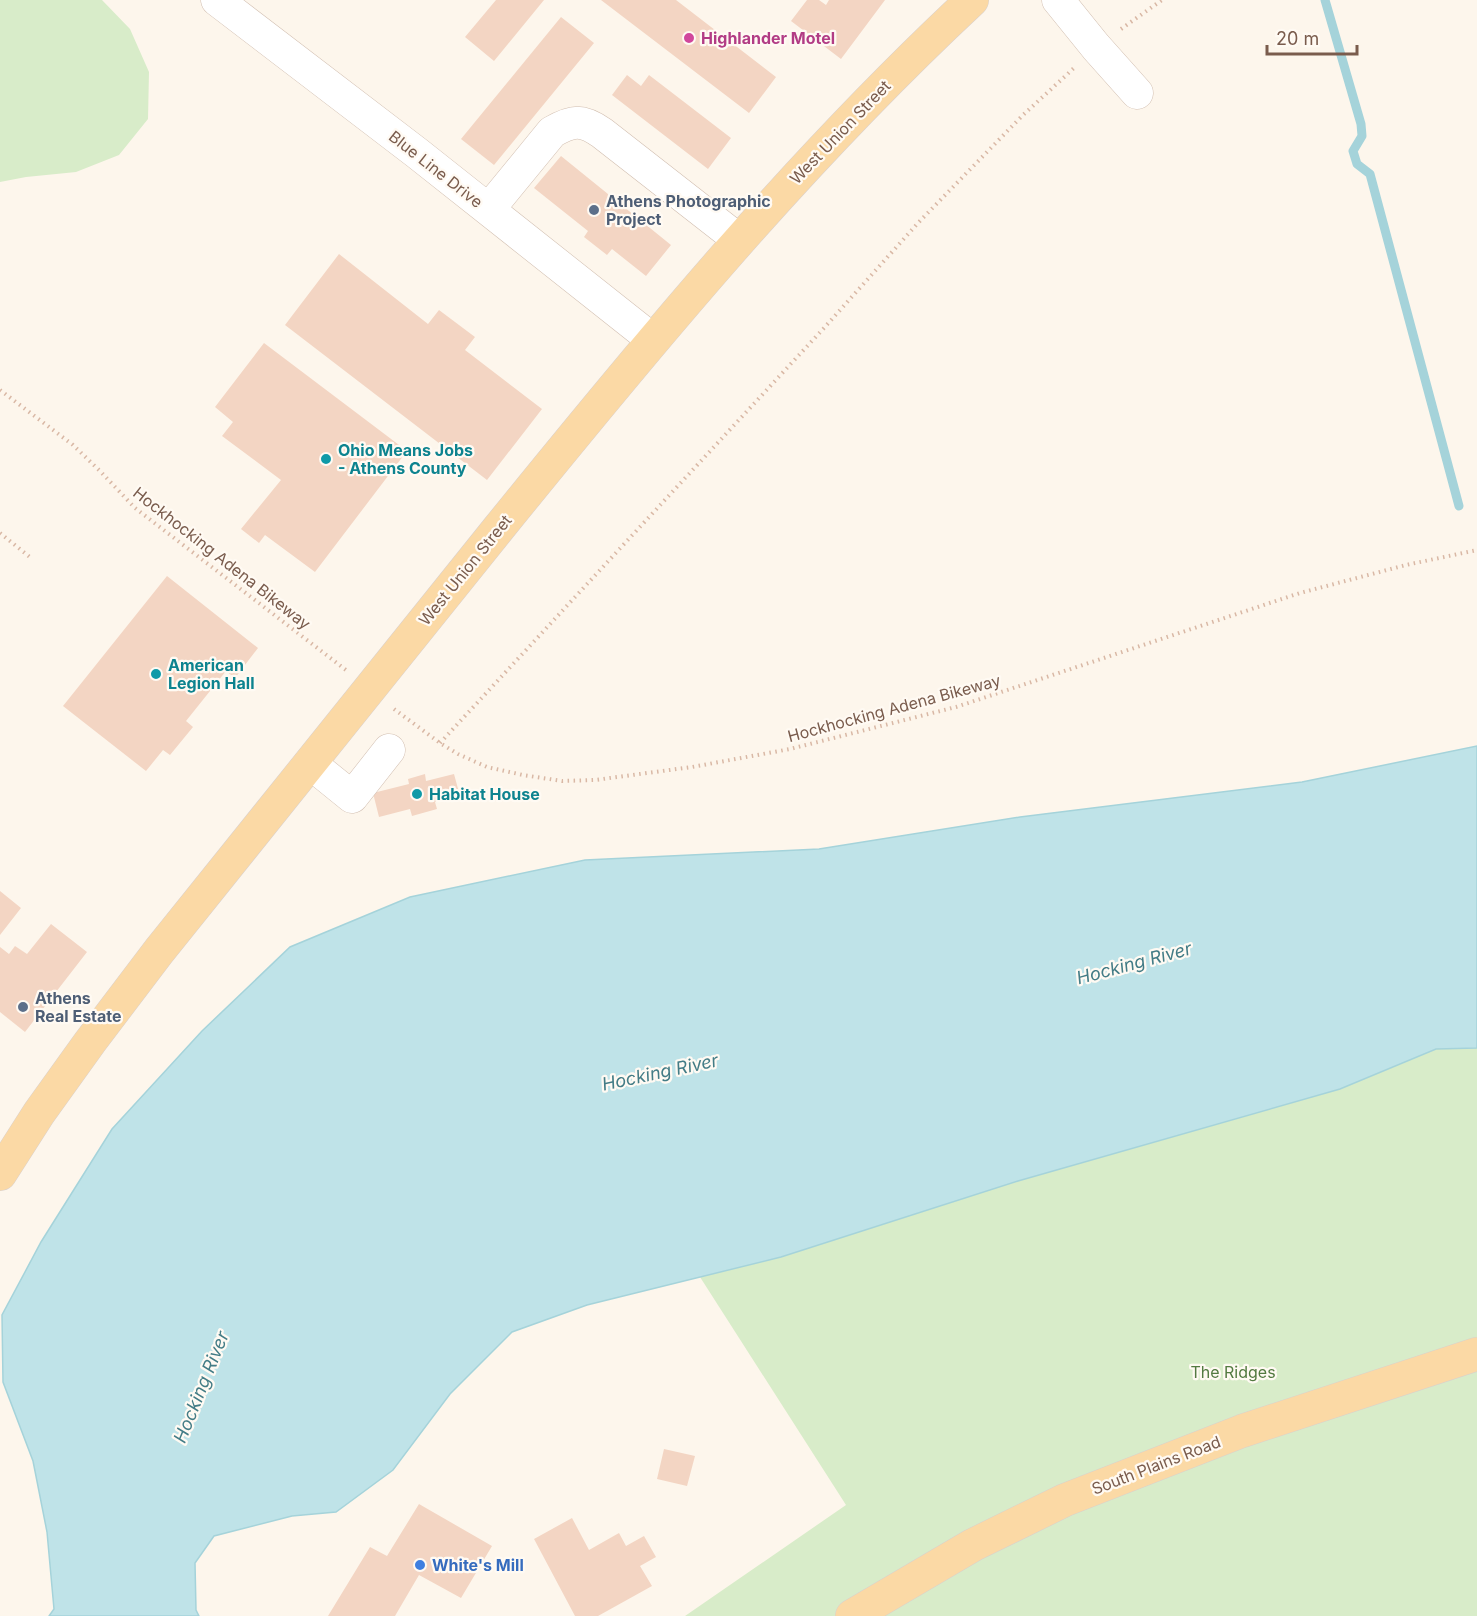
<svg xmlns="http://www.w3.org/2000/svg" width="1477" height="1616" font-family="Inter,sans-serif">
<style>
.green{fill:#d8ecc9}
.water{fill:#bfe3e8;stroke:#a5d3da;stroke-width:1.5}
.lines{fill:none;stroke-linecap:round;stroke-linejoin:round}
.stream{stroke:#a5d3da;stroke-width:9}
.building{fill:#f3d5c3}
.minor-casing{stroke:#d1beb0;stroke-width:33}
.major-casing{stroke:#dad1cd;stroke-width:34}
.path{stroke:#d9b8a5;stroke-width:4;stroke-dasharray:1.5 4.5;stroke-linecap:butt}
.minor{stroke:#fff;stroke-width:32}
.major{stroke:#fbd9a5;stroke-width:33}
.hotel-dot{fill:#d1479c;stroke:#fffaf3;stroke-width:2}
.service-dot{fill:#5c6f8a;stroke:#fffaf3;stroke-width:2}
.culture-dot{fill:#0f9aa8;stroke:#fffaf3;stroke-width:2}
.shop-dot{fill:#3f7fe0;stroke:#fffaf3;stroke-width:2}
.labels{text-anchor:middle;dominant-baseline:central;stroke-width:4.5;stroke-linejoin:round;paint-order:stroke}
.hotel-label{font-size:16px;font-weight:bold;fill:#b23c85;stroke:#fffaf3;text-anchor:start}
.street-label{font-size:16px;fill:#7a5c4d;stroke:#fffaf3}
.service-label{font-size:16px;font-weight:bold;fill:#4e5e75;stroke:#fffaf3;text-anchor:start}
.culture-label{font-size:16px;font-weight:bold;fill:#0d838f;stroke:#fffaf3;text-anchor:start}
.park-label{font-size:16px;fill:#537a41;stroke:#fffaf3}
.shop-label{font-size:16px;font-weight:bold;fill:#366cbe;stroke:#fffaf3;text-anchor:start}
.water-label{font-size:18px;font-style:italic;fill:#437c86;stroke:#fffaf3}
</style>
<rect width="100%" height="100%" fill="#fdf6ec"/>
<path class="green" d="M0 0H102L130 29 149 72 148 119 119 155 76 172 26 177 0 182Z
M1477 1048V1616H685L846 1505 700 1277 781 1257 1018 1181 1340 1089 1436 1049Z"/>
<path class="water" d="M1477 746V1048L1436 1049 1340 1089 1018 1181 781 1257 587 1305 512 1332 450 1394 393 1470 336 1512 292 1516 214 1536 195 1563 196 1610 199 1616H49L54 1609 47 1532 33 1461 3 1382 2 1315 41 1242 112 1129 202 1031 290 947 410 897 585 860 819 849 1020 817 1302 782Z"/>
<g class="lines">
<path class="stream" d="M1325 0 1361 124 1362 136 1353 151 1357 164 1370 174 1459 506"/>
</g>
<path class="building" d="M496 0H544L494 61 465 37Z
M601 0H676L776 77 749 113Z
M807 0H819L826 5 829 0H885L841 59 791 21Z
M561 17 594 43 494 165 461 139Z
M627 75 641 86 649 75 731 138 708 169 612 95Z
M561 156 671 245 646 276 612 249 607 255 584 237 588 231 534 188Z
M339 254 428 324 439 310 475 337 465 350 542 409 487 480 285 325Z
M264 343 407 451 315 572 265 535 259 543 241 529 281 480 222 436 233 422 215 407Z
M167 576 258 648 235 678 226 671 186 721 193 727 170 755 163 750 146 771 63 706Z
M425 774 426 781 454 774 460 796 435 802 437 809 412 816 410 809 379 817 373 793 409 784 408 779Z
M0 891 21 908 0 935Z
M51 924 87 952 25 1032 0 1012V947L9 954 15 946 27 954Z
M664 1449 695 1456 687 1486 657 1479Z
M419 1504 492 1546 461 1598 419 1575 395 1616H328L370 1547 387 1556Z
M572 1518 589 1550 619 1533 626 1546 644 1536 656 1557 640 1566 652 1586 598 1616H575L534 1539Z"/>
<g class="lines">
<defs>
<path id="minor" d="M217 0 417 153 653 340
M1058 0 1096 47 1137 93
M489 209 552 132C573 120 582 119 602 133L739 240
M310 763 352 797 389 750"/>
<path id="major" d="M0 1174 39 1113 90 1042 159 951C272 810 385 669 498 529 647 345 798 162 972 0
M852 1616 973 1545 1065 1500 1242 1431 1477 1354"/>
</defs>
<use href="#minor" class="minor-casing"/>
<use href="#major" class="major-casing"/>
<path class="path" d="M1121 29 1162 0
M0 390 73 445 100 471 135 508 346 670
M0 533 31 558
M394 709 440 743 458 754 487 767 523 775 562 781 595 780 692 767 790 749 956 707 1300 593 1406 565 1477 550
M440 743 824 328 918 223 1022 116 1074 68"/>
<use href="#minor" class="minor"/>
<use href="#major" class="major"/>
</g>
<circle class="hotel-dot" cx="689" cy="38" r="6"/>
<g class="service-dot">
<circle cx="594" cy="210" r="6"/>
<circle cx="23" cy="1007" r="6"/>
</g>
<g class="culture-dot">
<circle cx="326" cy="459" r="6"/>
<circle cx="156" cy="674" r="6"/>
<circle cx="417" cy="794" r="6"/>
</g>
<circle class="shop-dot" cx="420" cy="1565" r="6"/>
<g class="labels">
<g class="hotel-label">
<text x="701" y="38">Highlander Motel</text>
</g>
<g class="street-label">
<text transform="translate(840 132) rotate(-46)">West Union Street</text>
<text transform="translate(436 169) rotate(38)">Blue Line Drive</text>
<text transform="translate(222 558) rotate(38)">Hockhocking Adena Bikeway</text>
<text transform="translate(465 570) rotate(-51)">West Union Street</text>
<text transform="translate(894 708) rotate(-15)">Hockhocking Adena Bikeway</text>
<text transform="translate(1156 1465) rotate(-21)">South Plains Road</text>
</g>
<g class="service-label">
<text x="606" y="201">Athens Photographic<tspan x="606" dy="18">Project</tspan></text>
<text x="35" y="998">Athens<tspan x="35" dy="18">Real Estate</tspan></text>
</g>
<g class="culture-label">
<text x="338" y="450">Ohio Means Jobs<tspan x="338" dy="18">- Athens County</tspan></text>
<text x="168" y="665">American<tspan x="168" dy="18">Legion Hall</tspan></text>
<text x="429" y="794">Habitat House</text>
</g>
<g class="park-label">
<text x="1233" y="1372">The Ridges</text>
</g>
<g class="shop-label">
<text x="432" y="1565">White's Mill</text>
</g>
<g class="water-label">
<text transform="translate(1134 963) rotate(-15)">Hocking River</text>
<text transform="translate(660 1072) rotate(-12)">Hocking River</text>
<text transform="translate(201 1387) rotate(-68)">Hocking River</text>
</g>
</g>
<path d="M1267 45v9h90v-9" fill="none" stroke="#7a5c4d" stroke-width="3"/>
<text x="1276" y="45" font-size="18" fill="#7a5c4d" stroke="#fffaf3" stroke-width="4.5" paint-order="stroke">20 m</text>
</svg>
